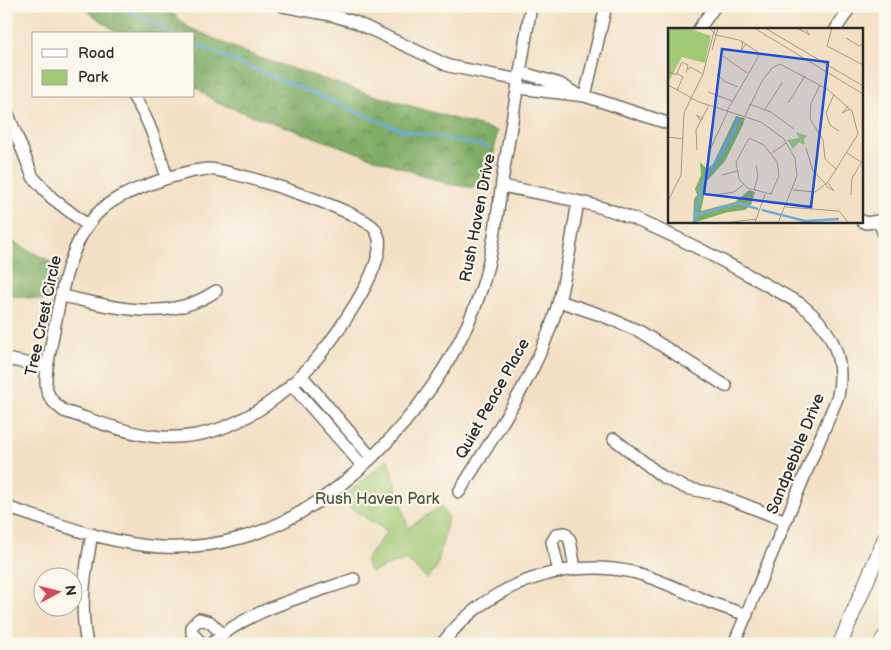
<svg xmlns="http://www.w3.org/2000/svg" width="891" height="650" font-family="'Balsamiq Sans',sans-serif">
<style>
.green{fill:#a0c975;stroke:#667a50}
.forest{fill:url(#forest-crowns);stroke:#566c48}
.lines{fill:none;stroke-linecap:round;stroke-linejoin:round}
.stream{stroke:#6babde;stroke-width:2.5}
.minor-casing{stroke:#716a61;stroke-width:14}
.major-casing{stroke:#716a61;stroke-width:16}
.minor{stroke:#fff;stroke-width:11}
.major{stroke:#fff;stroke-width:14}
.labels{text-anchor:middle;dominant-baseline:central;stroke-width:4.5;stroke-linejoin:round;paint-order:stroke}
.street-label{font-size:16px;fill:#2b2b2b;stroke:#fbf7ec}
.park-label{font-size:16px;fill:#4e5a41;stroke:#fbf7ec}
.inset-river{fill:none;stroke:#6babde;stroke-width:2.5}
.inset-road{fill:none;stroke:#a39887;stroke-width:1}
.view{fill:#1d4ed8;fill-opacity:0.15;stroke:#1d4ed8;stroke-width:2.5}
.inset-edge{fill:none;stroke:#2b2b2b;stroke-width:2.5}
</style>
<defs>
<pattern id="forest-crowns" width="20" height="18" patternUnits="userSpaceOnUse" patternTransform="scale(1.25)"><rect width="20" height="18" fill="#80ad66"/><path d="M2 6a3 3 0 1 1 6 0M12 15a3 3 0 1 1 6 0" fill="none" stroke="#698d54"/></pattern>
</defs>
<rect width="100%" height="100%" fill="#fbf7ec"/>
<filter id="ink" filterUnits="userSpaceOnUse"><feTurbulence type="fractalNoise" baseFrequency=".02" numOctaves="2"/><feDisplacementMap in="SourceGraphic" scale="10" xChannelSelector="R" yChannelSelector="G"/><feConvolveMatrix kernelMatrix="1 2 1 2 8 2 1 2 1" color-interpolation-filters="sRGB"/></filter>
<filter id="wash" filterUnits="userSpaceOnUse"><feTurbulence type="fractalNoise" baseFrequency=".0096" numOctaves="4" result="noise"/><feDisplacementMap in="SourceGraphic" scale="20" xChannelSelector="R" yChannelSelector="G"/><feGaussianBlur stdDeviation="1.12" result="paint"/><feColorMatrix in="noise" values="0 0 0 0 0 0 0 0 0 0 0 0 0 0 0 0 0 1.4 0 .05"/><feComposite in="paint" operator="in"/></filter>
<g filter="url(#wash)">
<rect width="100%" height="100%" fill="#f3e0c4"/>
<path class="green" d="M388 459 408 528 441 506 448 518 437 567 427 579 406 559 371 572 365 561 387 531 339 501Z"/>
<path class="forest" d="M75 6H165L188 27 249 54 363 92 497 131 489 190 447 184 217 103 194 86V34H119L85 9Z
M6 238 59 266 52 301 6 295Z"/>
<g class="lines">
<path class="stream" d="M119 6 174 34
M194 44 401 130 489 147"/>
</g>
</g>
<g filter="url(#ink)">
<g class="lines">
<defs>
<path id="minor" d="M283 6 331 15 355 22 449 66 519 80
M699 29 715 6
M836 29 847 12
M520 72 560 84 576 94
M518 88 585 96 670 124
M133 96C151 122 158 149 167 178
M585 96 606 6
M6 109 33 177 52 198 87 225
M208 169C234 170 358 210 374 228 376 230 378 236 379 238 383 260 360 297 349 314 307 382 237 447 151 436 122 432 93 420 64 411 46 398 44 389 47 367 57 319 64 243 101 210 114 198 130 192 145 186 166 178 186 171 208 169Z
M502 186C541 194 583 200 621 214 683 237 741 271 799 303 830 326 846 357 838 396L734 644
M862 221 866 223 885 220
M879 221 885 237
M62 296C115 307 167 324 216 291
M559 301 601 315 639 331 726 386
M6 359 47 367
M301 375 371 457
M291 384 362 465
M614 439 663 477 686 488 720 495 786 521
M459 492C496 432 541 369 559 300 568 268 572 235 578 202
M6 507C56 523 108 544 161 547 187 548 215 545 240 538 345 511 451 388 482 287 494 249 498 208 504 169 513 115 522 60 531 6
M559 572 552 542 557 534 565 533 570 540 575 569
M87 644C79 606 85 572 92 534
M202 644 192 633V626L199 619 210 622 222 634
M212 644C246 610 309 595 354 579
M442 644C485 586 562 557 632 572 657 578 680 590 704 600 718 606 732 610 747 615"/>
<path id="major" d="M840 644 885 538
M881 644 885 636"/>
</defs>
<use href="#minor" class="minor-casing"/>
<use href="#major" class="major-casing"/>
<use href="#minor" class="minor"/>
<use href="#major" class="major"/>
</g>
</g>
<g class="labels">
<g class="street-label">
<text transform="translate(478 218) rotate(-79)">Rush Haven Drive</text>
<text transform="translate(44 316) rotate(-78)">Tree Crest Circle</text>
<text transform="translate(493 399) rotate(-61)">Quiet Peace Place</text>
<text transform="translate(796 454) rotate(-68)">Sandpebble Drive</text>
</g>
<g class="park-label">
<text x="377" y="499">Rush Haven Park</text>
</g>
</g>
<g transform="translate(668 28)">
<rect width="195" height="195" fill="#f3e0c4"/>
<path d="M0 0H20L43 8 37 35 14 29 0 55ZM128 104 139 108 136 111 137 117 131 114 125 121 119 112 131 110Z" fill="#a0c975"/>
<path d="M68 88 77 90 75 97 57 133 39 153 33 183 67 174 81 162 87 164 83 177 77 182 60 184 25 195 26 171 29 167 27 161 33 147 32 134 39 141 45 136Z" fill="#80ad66"/>
<path class="inset-river" d="M94 182 137 193 171 191M28 187 70 175 90 181M26 195 34 156 66 103 70 89"/>
<path class="inset-road" d="M41 0 48 7 71 12 90 24V29L59 83M86 0 195 66M97 0 195 58M129 0 142 7 138 2M164 0 159 18 195 37M178 10 191 18 195 16M75 14 73 23 78 16M44 22 50 0M55 28 79 45M20 42 22 39 35 46M8 45 15 49 9 62M49 46 56 53 70 59M0 48 2 44 8 47 14 34 20 37 18 45M0 57 31 74 93 94 116 111 127 130 129 148 110 195M152 57 143 75 142 91 155 112 157 131 169 142M40 64 64 73M166 66 158 85 162 97 171 103M120 75 137 48M81 76 103 84 126 101M180 78 174 85 182 81M97 81 114 55M77 88 94 53 104 40 112 36 159 61 184 83 190 106 160 154 147 164 125 162M33 93 28 87 35 91M0 109 15 111M81 110 96 117 109 134 111 148 103 166 79 160 71 151 68 134ZM138 120 145 143 159 157M29 122 28 102 41 77M104 125 118 115M179 125 193 134M40 126 60 83M54 147 69 143M158 158 166 163 160 155M86 162 90 148 88 137M47 167 66 164 75 157M183 167 184 150 195 132M0 173 13 147 16 85 35 46 47 0M118 179 171 183 181 195M56 195 88 191M87 195 97 166"/>
<path class="view" d="M54 21 160 34 143 179 36 166Z"/>
<rect width="195" height="195" class="inset-edge"/>
</g>
<rect width="891" height="650" fill="none" stroke="#fbf7ec" stroke-width="25"/>
<rect x="32" y="32" width="162" height="65" fill="#fbf7ec" stroke="#a8a59f"/>
<rect x="42" y="49" width="25" height="8" fill="#ffffff" stroke="#a8a59f"/>
<text x="78" y="58" font-size="15" fill="#2b2b2b">Road</text>
<rect x="42" y="70" width="25" height="15" fill="#a0c975" stroke="#a8a59f"/>
<text x="78" y="82" font-size="15" fill="#2b2b2b">Park</text>
<g transform="translate(58 592) rotate(83)"><circle r="24" fill="#fbf7ec" stroke="#a8a59f"/>
<path d="M0-4L9 19L0 12L-9 19Z" fill="#d1495b"/>
<text y="-8" font-size="14" font-weight="bold" text-anchor="middle" fill="#2b2b2b">N</text>
</g>
</svg>
